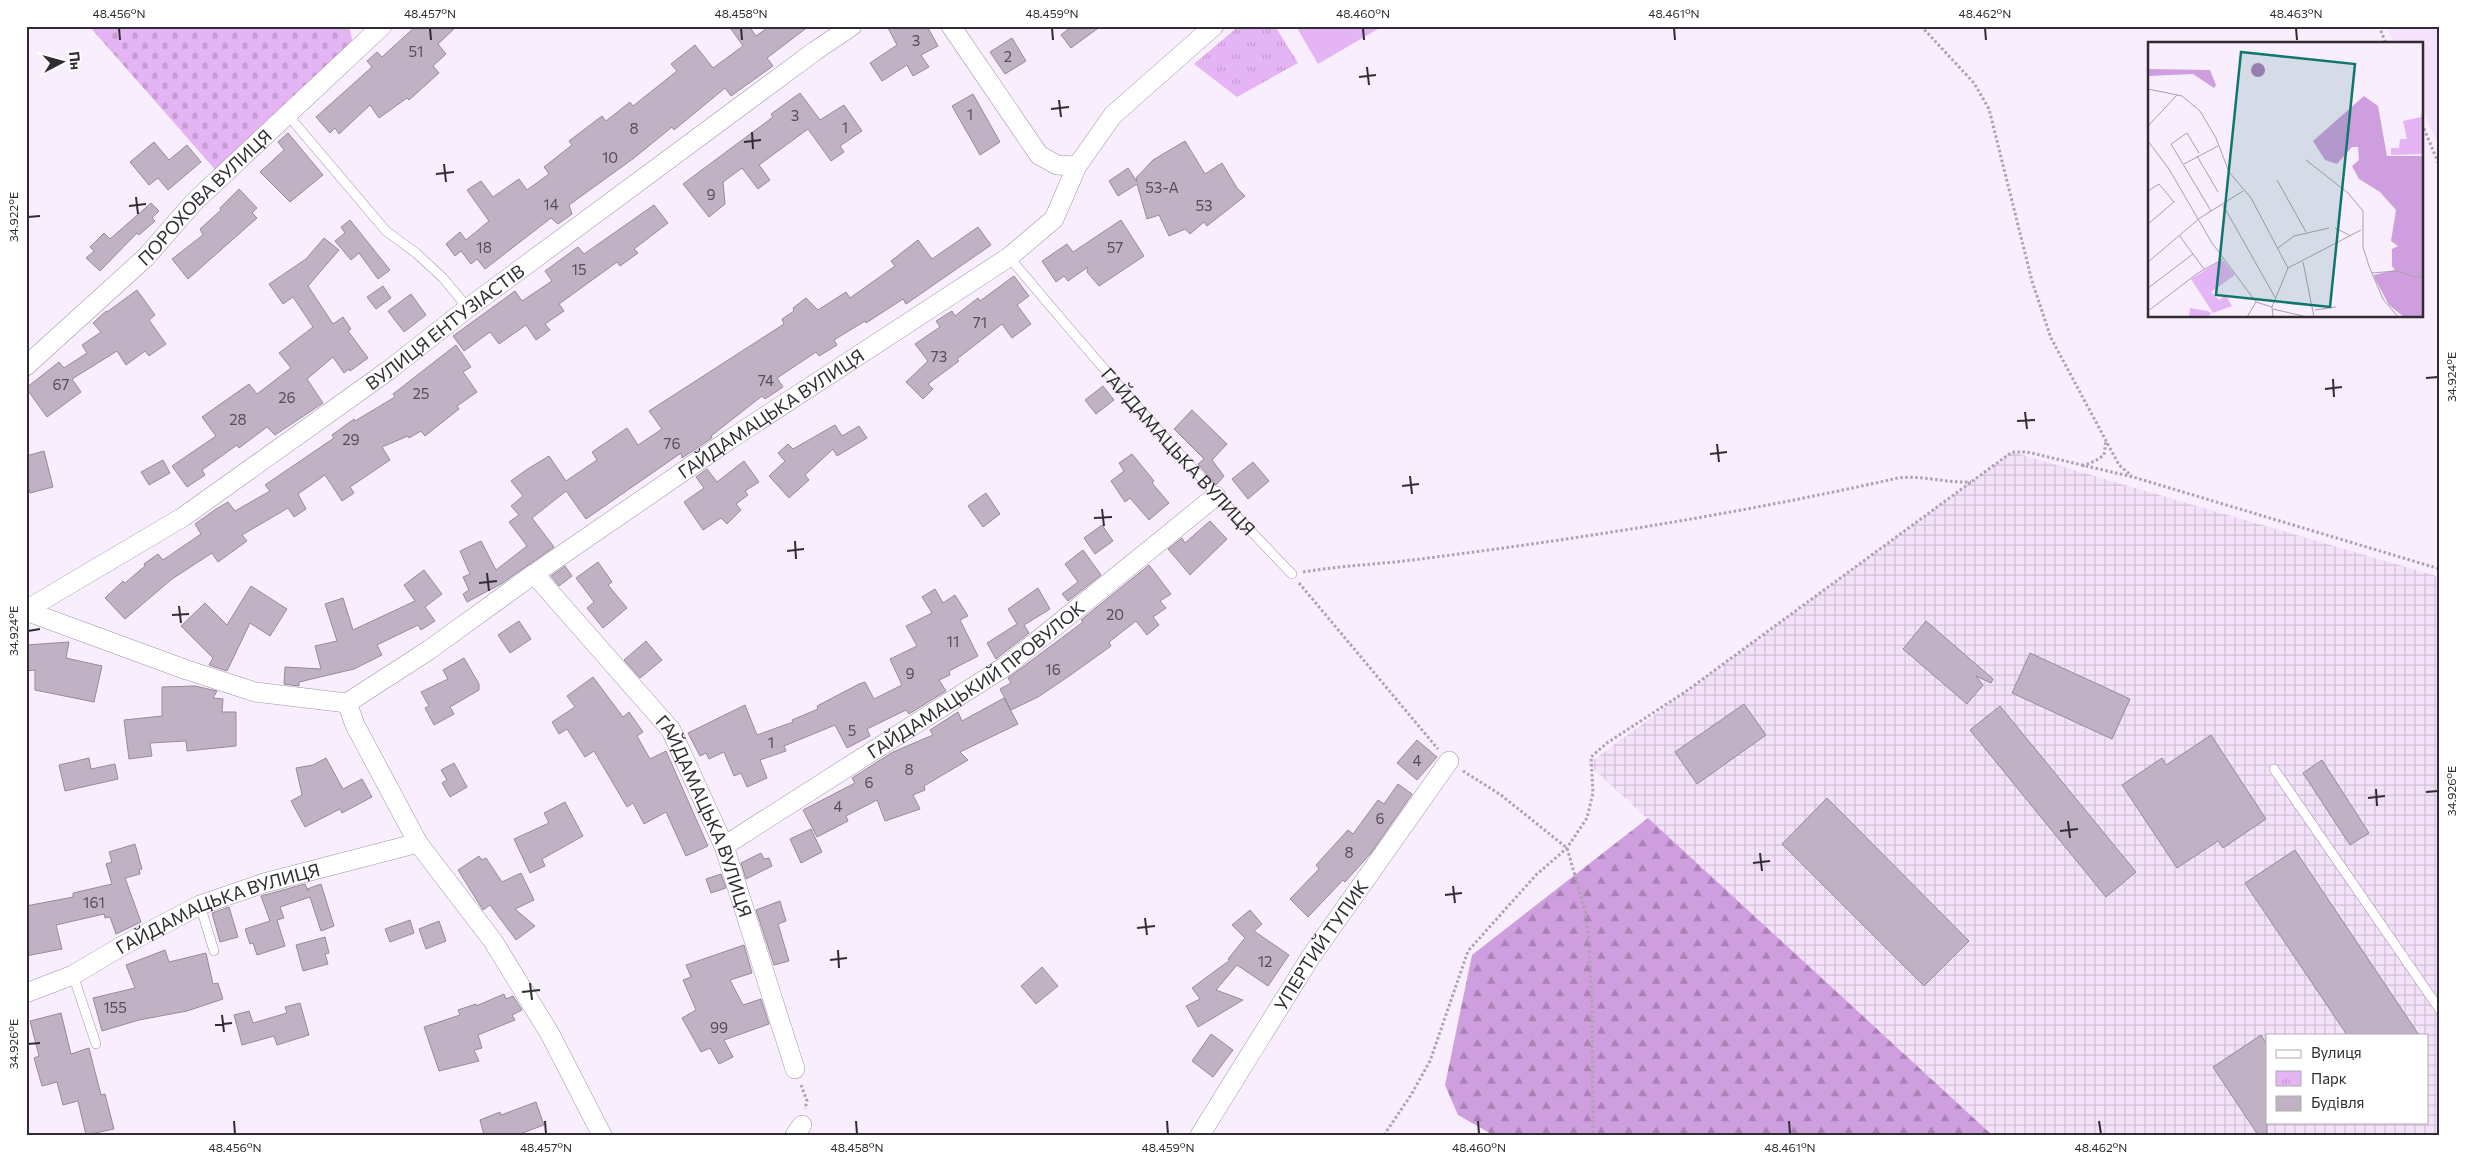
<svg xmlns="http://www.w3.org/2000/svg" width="2466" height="1161" font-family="Commissioner,sans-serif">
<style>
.built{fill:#f4e1fa}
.industrial{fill:url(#industrial-grid);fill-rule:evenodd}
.forest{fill:url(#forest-firs)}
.cemetery{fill:url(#cemetery-stones)}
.park{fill:url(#park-tufts)}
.pitch{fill:#e5b4f4}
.building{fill:#c0b2c4;stroke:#978a9b}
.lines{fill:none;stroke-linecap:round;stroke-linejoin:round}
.service-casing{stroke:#a194a5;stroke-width:10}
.minor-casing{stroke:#a194a5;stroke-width:20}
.path{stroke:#aca3af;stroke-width:3;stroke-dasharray:2.5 2.5;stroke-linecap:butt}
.service{stroke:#fff;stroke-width:9}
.minor{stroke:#fff;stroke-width:19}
.rail{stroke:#5f5962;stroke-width:4;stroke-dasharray:2.5 5;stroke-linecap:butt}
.ticks{fill:none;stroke:#312c33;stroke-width:2}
.labels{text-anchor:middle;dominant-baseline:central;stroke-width:4;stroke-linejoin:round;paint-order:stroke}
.number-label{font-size:15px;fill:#554e57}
.street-label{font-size:18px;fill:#312c33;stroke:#fff}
.inset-road{fill:none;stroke:#a9a0ac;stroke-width:1}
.view{fill:#0f766e;fill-opacity:0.15;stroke:#0f766e;stroke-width:2.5}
.inset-edge{fill:none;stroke:#312c33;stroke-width:2.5}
.neatline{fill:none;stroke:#312c33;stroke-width:2}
.ticks-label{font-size:12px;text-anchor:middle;fill:#312c33}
</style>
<defs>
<pattern id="industrial-grid" width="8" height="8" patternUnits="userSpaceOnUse" patternTransform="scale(1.25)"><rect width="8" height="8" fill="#f4e1fa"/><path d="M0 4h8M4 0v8" fill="none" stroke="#d2c1d7"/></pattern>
<pattern id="forest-firs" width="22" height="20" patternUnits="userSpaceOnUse" patternTransform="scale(1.25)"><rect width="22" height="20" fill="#cf9edf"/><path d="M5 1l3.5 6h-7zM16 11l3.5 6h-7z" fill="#a981b5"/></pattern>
<pattern id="cemetery-stones" width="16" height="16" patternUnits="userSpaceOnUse" patternTransform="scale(1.25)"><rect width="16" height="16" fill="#e5b4f4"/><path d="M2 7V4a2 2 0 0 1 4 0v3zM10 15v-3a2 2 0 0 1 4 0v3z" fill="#c59bd2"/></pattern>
<pattern id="park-tufts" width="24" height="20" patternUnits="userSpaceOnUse" patternTransform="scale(1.25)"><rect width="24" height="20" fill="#e5b4f4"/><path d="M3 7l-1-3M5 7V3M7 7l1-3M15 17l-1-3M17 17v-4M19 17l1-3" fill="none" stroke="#c59bd2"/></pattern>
</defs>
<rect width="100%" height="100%" fill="#f9eefd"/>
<path class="built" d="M2387 26H2440V148L2422 109V44H2394Z"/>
<path class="industrial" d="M2012 452 2440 577V1135H1992L1588 764ZM2267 1035H2427V1122H2267Z"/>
<path class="forest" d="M1648 818 1992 1135H1493L1458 1115 1445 1085 1472 955Z"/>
<path class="cemetery" d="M89 26H349L353 43 219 174Z"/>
<path class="park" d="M1239 26H1275L1298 63 1237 97 1194 64Z"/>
<path class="pitch" d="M1296 26H1383L1318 64Z"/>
<path class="building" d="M416 26H457L438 44 446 54 433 66 439 73 409 100 407 98 379 118 370 105 339 134 335 128 330 133 316 117 372 67 367 61 377 52 382 57Z
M729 26H749L756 36 770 26H809L767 58 773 66 731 96 725 88 674 130 672 127 634 158 569 205 572 214 558 224 551 218 485 269 477 259 471 264 461 251 455 256 446 244 460 232 466 240 489 221 467 190 481 181 493 197 519 179 527 190 549 174 544 167 572 145 569 141 602 116 606 121 630 102 633 106 677 71 671 64 695 45 713 68 743 46Z
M887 26H927L938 46 921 55 929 67 913 76 907 65 882 81 870 63 897 45Z
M1072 26H1101L1071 48 1061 35Z
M1012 38 1026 61 1005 74 990 52Z
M800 93 820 120 844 105 862 131 840 146 844 152 831 161 808 129 759 165 770 180 758 189 742 168 723 182 725 204 709 217 683 184 773 117 771 114Z
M973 94 1000 142 980 155 952 106Z
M288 133 323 175 290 202 260 172 284 150 278 142Z
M1185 141 1205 174 1222 163 1237 188 1245 196 1207 226 1204 222 1190 234 1185 229 1169 236 1159 215 1147 219 1137 184 1118 196 1109 181 1128 168 1137 182 1136 178 1153 160Z
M154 142 169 160 187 145 201 162 168 190 158 178 149 185 130 162Z
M239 189 257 208 252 213 257 218 188 279 172 259 203 235 200 229 221 210 220 208Z
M151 203 159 211 152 218 155 221 139 235 137 233 100 271 86 258 94 251 90 247 104 233 110 239Z
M654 205 668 223 634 249 638 253 620 266 617 262 559 304 564 311 545 324 550 330 536 340 526 325 499 344 490 332 464 351 453 336 515 291 522 301 552 281 545 271 578 247 584 254Z
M350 220 390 270 378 279 359 253 351 260 335 241 345 233 341 227Z
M1121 220 1144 256 1099 286 1087 272 1088 267 1068 281 1064 276 1056 282 1042 261 1067 244 1073 252Z
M978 227 991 245 906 304 903 299 866 323 865 321 834 340 837 345 819 356 816 352 777 378 783 387 765 399 762 396 711 436 712 438 682 458 681 453 586 519 566 491 532 518 554 547 501 584 467 602 463 594 469 590 463 577 470 574 460 551 481 541 496 570 527 546 509 522 519 515 511 506 523 496 511 481 526 470 549 456 566 481 597 460 592 452 627 428 638 445 662 429 649 411 784 324 782 319 794 311 793 308 806 298 818 310 846 292 850 298 895 266 891 261 918 240 932 259Z
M324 238 339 250 308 286 333 324 343 317 351 329 348 331 368 358 350 371 349 369 344 373 333 357 307 379 323 403 275 435 267 427 239 448 237 445 202 470 205 475 187 487 172 466 216 436 202 417 249 384 257 394 291 368 279 353 313 327 293 297 283 304 269 284 306 259Z
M1014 276 1029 296 1017 305 1031 324 1012 338 1002 324 957 359 959 361 928 384 933 389 923 399 906 382 928 361 915 344 940 327 936 321 952 311 955 316 978 298 980 301Z
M383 286 391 298 376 309 367 297Z
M137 290 155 315 149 320 166 344 149 356 145 351 126 365 117 351 72 379 81 392 47 417 26 388 59 362 64 368 87 353 82 345 101 332 93 323 106 311 107 312Z
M411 294 426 315 404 332 388 311Z
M456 345 471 367 463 372 477 392 457 406 459 409 425 436 421 431 409 438 408 436 382 447 390 460 350 487 354 493 342 501 325 475 298 494 306 509 294 517 288 508 242 535 247 541 218 562 212 553 172 579 125 619 105 598 123 581 125 583 145 566 144 564 158 554 163 560 201 534 195 524 216 509 228 502 235 511 270 491 265 485 334 438 332 435 354 419 355 421 395 397 393 394Z
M1103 386 1114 400 1096 414 1085 400Z
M1192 410 1227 444 1212 460 1224 476 1216 485 1198 464 1204 459 1174 429Z
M835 425 842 436 859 426 867 438 837 456 833 449 805 475 809 480 789 498 769 476 785 461 778 453 788 444 793 449Z
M44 451 53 487 30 493 26 479V456Z
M1132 454 1154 481 1152 483 1169 503 1149 520 1130 498 1125 502 1111 481 1124 471 1119 463Z
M163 460 170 473 149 485 141 472Z
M744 461 759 482 745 491 748 495 736 504 741 510 727 524 721 518 703 530 684 502 704 488 696 477 707 469 717 482Z
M1253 462 1269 481 1248 499 1232 479Z
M986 493 1000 514 983 527 968 506Z
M1210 521 1227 539 1190 575 1168 549 1182 538 1185 543Z
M1102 525 1113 541 1095 554 1084 538Z
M1083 550 1101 575 1068 601 1062 594 1078 582 1065 564Z
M598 562 612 582 608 585 627 608 603 628 587 608 594 602 576 578Z
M1149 565 1171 594 1160 601 1166 608 1153 617 1159 625 1147 635 1136 621 1109 642 1111 646 1072 674 1038 697 1011 710 1000 689 1011 683 1008 678 1083 622 1081 620Z
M565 566 572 576 559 586 551 576Z
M424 570 442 594 425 607 435 621 421 630 418 625 377 645 382 655 354 669 299 682V686L284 684 285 667 321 669 315 646 337 641 325 604 343 598 353 630 415 601 404 585Z
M251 586 287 609 270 636 250 623 227 671 209 665 213 658 181 626 205 603 227 625Z
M1038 588 1050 609 1024 625 1029 633 996 659 987 643 1017 624 1008 609Z
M935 589 943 603 955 595 968 616 960 620 978 656 949 671 950 675 939 680 946 691 909 714 906 710 867 729 870 736 847 748 835 725 784 746 786 751 760 760 767 778 747 787 741 773 734 776 724 752 709 759 706 753 700 756 688 733 745 705 757 735 793 722 792 720 818 709 817 706 859 684 865 682 874 699 902 685 890 659 917 646 906 626 932 613 922 597Z
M519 621 531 639 510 653 498 635Z
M1926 621 1993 679 1991 683 1976 676 1983 685 1967 704 1903 649Z
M646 641 662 660 640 678 624 660Z
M69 642 66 658 102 666 94 702 35 690V670L26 671V645Z
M2030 653 2130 699 2112 739 2012 693Z
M464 658 479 684V690L450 707 454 714 434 725 425 708 429 706 421 692 448 679 443 670Z
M593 677 623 717 629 712 643 732 637 736 650 759 666 751 708 846 686 856 666 812 644 824 633 803 627 807 594 751 585 757 567 729 559 734 552 722 575 707 567 696Z
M195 686 217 691 213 698 223 699 222 712H236V746L187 751 186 741 150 743 152 756 129 759 124 720 162 716V687Z
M1004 698 1018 724 960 752 968 760 924 786 925 790 913 795 920 809 885 821 877 800 846 816 848 821 817 837 803 810 855 783 852 778 893 752 933 735 930 730 958 712 962 721Z
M1744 704 1766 735 1697 784 1675 752Z
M2000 706 2136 872 2106 897 1970 730Z
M2211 735 2266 819 2223 848 2218 841 2177 868 2122 785 2162 758 2166 765Z
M1417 740 1437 757 1417 780 1397 763Z
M89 758 91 769 115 764 118 779 65 791 59 765Z
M326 758 343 789 362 779 372 797 342 813 340 809 305 827 291 801 302 795 296 768 313 765Z
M2322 760 2369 833 2350 845 2303 773Z
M454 763 467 787 450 797 442 783 447 780 441 770Z
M1398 784 1412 794 1371 853 1345 882 1343 880 1308 917 1290 899 1319 869 1316 865 1348 830 1353 834 1378 800 1384 804Z
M1827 798 1969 941 1924 986 1782 844Z
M565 802 583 836 542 859 545 866 530 873 514 839 549 823 544 813Z
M811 829 822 852 801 863 790 839Z
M135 844 142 869 139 870 140 874 125 878 141 922 116 934 110 917 105 918 104 914 56 925 62 949 26 956V906L73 897V893L112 884 106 864 112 862 109 852Z
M2295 850 2419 1035H2347L2245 883Z
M761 853 764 859 769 858 772 866 746 879 741 863Z
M479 856 482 860 486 858 502 882 521 873 534 900 515 909 535 926 516 940 490 905 483 910 458 870Z
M721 874 726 888 711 893 706 879Z
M305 884 308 891 307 889 321 884 334 926 321 931 310 897 280 907 284 918 277 920 285 946 257 955 253 943 250 944 245 929 270 921 261 896Z
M780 901 786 921 778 924 789 961 774 965 756 910Z
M229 907 238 937 220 942 212 913Z
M1250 910 1262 924 1254 931 1289 955 1268 986 1237 965 1216 990 1243 1000 1198 1027 1186 1006 1200 999 1192 988 1230 960 1228 959 1245 938 1232 925Z
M410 920 414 933 390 942 385 929Z
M439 921 446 941 426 949 419 929Z
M325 937 329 953 325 954 328 964 303 971 296 945Z
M744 945 752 973 730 980 743 1005 761 999 769 1024 724 1040 733 1057 719 1064 710 1048 701 1052 682 1018 696 1010 683 980 691 977 686 965Z
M165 950 169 962 206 953 213 984 218 983 223 999 187 1011 139 1020 102 1031 93 998 135 988 126 965Z
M1042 967 1058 986 1036 1004 1021 986Z
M504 994 506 999 513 996 522 1010 512 1015 515 1020 478 1035 482 1048 474 1050 479 1061 439 1071 424 1027 460 1015 458 1010 476 1004V1006Z
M300 1003 309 1035 277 1045 274 1036 242 1045 234 1015 249 1011 253 1023 287 1013 285 1007Z
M61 1013 71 1054 89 1048 101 1095 105 1094 114 1129 86 1135 78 1101 63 1105 57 1082 42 1086 34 1058 39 1056 30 1021Z
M1211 1034 1233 1050 1213 1077 1192 1061Z
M2261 1035 2267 1045V1135H2258L2213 1067Z
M536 1102 544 1125 517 1135H484L480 1120 500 1112 501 1115Z"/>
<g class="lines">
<defs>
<g id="service">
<path d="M287 114 386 231 416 253 443 278 468 308"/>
<path id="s1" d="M1009 257C1100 366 1193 472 1292 574"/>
<path d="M2274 769 2440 1010"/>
<path d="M200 905 214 951"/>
<path d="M73 975 96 1044"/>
</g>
<g id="minor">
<path d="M951 26 1039 155 1057 165 1077 166"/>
<path id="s2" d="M26 366 146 257 194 202 382 26"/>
<path id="s3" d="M534 574 671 730 724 846 795 1069"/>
<path id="s4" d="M26 610 183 517 389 370 468 308 815 51 852 26"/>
<path id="s5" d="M26 611 187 670 255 692 347 703 429 650 534 574 729 440 1009 257 1054 219 1077 166 1113 115 1214 26"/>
<path d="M347 703 355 725 418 843 493 941 550 1034 602 1135"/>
<path id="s6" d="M724 846 1006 666 1216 496"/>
<path id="s7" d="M26 993 73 975 122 946 200 905 264 883 418 843"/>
<path d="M795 1135 802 1125"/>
<path id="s8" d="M1200 1135 1310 958 1449 761"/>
</g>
</defs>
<use href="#service" class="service-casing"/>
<use href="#minor" class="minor-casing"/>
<path class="path" d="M1921 26 1974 83 1989 109 2032 281 2051 338 2119 465 2132 476
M2379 26 2386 44
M2422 124 2440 167
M2082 466 2095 461 2104 455 2106 441
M1303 572C1345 565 1386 564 1428 558 1585 538 1743 513 1898 478 1921 475 1945 483 1971 482
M1299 583 1438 749
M1463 771 1501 795 1567 848 1585 910 1589 941 1592 1006 1593 1135
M801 1085 807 1101 805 1109
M1384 1135 1411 1095 1430 1061 1468 951 1536 875 1567 848 1587 818 1593 793 1591 757 1607 743 1685 692 2012 452H2027L2133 477 2440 569"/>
<use href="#service" class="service"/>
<use href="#minor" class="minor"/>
<path class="rail" d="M2438 26 2440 31"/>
</g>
<path class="ticks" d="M119 28 120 40M430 28 431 40M741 28 742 40M1052 28 1053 40M1363 28 1364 40M1674 28 1675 40M1985 28 1986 40M2296 28 2297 40M1367 67 1369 85M1359 77 1376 75M1059 100 1061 117M1051 109 1069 107M752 132 753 149M744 142 761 140M444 164 446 182M436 174 454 172M136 197 138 214M129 206 146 204M28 217 40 216M2426 378 2438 377M2333 379 2334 397M2325 389 2342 387M2025 412 2027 429M2017 421 2035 420M1717 444 1719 462M1710 454 1727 452M1410 476 1412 494M1402 486 1419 484M1102 509 1104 526M1094 518 1112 517M795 541 796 559M787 551 804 549M487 573 489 591M479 583 497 581M179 606 181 623M172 615 189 614M28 631 40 629M2376 789 2377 806M2426 792 2438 791M2368 798 2385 796M2068 821 2070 838M2060 831 2078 829M1760 853 1762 871M1753 863 1770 861M1453 886 1455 903M1445 895 1462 893M1145 918 1147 935M1137 928 1155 926M838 950 839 968M830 960 847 958M530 983 532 1000M522 992 540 990M222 1015 224 1032M215 1025 232 1023M28 1044 40 1043M234 1121 235 1134M545 1121 546 1134M856 1121 857 1134M1167 1121 1168 1134M1478 1121 1479 1134M1789 1121 1790 1134M2099 1121 2101 1134"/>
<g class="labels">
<g class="number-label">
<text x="916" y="40">3</text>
<text x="416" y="51">51</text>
<text x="1008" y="56">2</text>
<text x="970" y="114">1</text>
<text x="795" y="115">3</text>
<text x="845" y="127">1</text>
<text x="634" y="128">8</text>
<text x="610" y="157">10</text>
<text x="1162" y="187">53-А</text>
<text x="711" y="194">9</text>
<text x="551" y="204">14</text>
<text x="1204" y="205">53</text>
<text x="484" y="247">18</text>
<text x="1115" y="247">57</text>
<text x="579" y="269">15</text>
<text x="980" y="322">71</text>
<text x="939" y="356">73</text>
<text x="766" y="380">74</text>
<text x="61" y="384">67</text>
<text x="421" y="393">25</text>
<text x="287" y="397">26</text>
<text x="238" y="419">28</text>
<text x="351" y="439">29</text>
<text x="672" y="443">76</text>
<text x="1115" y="614">20</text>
<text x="953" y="641">11</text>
<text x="1053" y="669">16</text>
<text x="910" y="673">9</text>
<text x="852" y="730">5</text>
<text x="771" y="742">1</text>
<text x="1417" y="760">4</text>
<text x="909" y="769">8</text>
<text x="869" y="782">6</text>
<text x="838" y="806">4</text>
<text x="1380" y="818">6</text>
<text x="1349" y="852">8</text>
<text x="94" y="902">161</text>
<text x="1265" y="961">12</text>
<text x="115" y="1007">155</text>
<text x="719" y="1027">99</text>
</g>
<g class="street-label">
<text stroke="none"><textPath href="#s2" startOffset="246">ПОРОХОВА ВУЛИЦЯ</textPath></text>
<text stroke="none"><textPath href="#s4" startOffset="506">ВУЛИЦЯ ЕНТУЗІАСТІВ</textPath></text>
<text stroke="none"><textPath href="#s5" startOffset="849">ГАЙДАМАЦЬКА ВУЛИЦЯ</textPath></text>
<text stroke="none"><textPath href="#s1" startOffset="258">ГАЙДАМАЦЬКА ВУЛИЦЯ</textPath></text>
<text stroke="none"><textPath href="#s6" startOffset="302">ГАЙДАМАЦЬКИЙ ПРОВУЛОК</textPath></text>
<text stroke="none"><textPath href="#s3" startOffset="300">ГАЙДАМАЦЬКА ВУЛИЦЯ</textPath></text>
<text stroke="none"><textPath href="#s7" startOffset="211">ГАЙДАМАЦЬКА ВУЛИЦЯ</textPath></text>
<text stroke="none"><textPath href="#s8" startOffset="225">УПЕРТИЙ ТУПИК</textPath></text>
</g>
</g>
<g transform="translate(2148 42)">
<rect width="275" height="275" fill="#f9eefd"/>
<path d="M0 27 62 28 68 43 66 46 45 32 0 34ZM216 54 230 64 239 114H275V275H256L241 263 227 237 226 233 247 228 244 224V207L250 204 243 199 248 168 232 150 211 137 204 124 211 118 210 105H204L189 122 177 118 165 99Z" fill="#cf9edf"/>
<path d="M72 219H76L87 233 63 250 71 258 78 253 84 264 65 271 43 237ZM42 266 60 269 63 271 60 275H41Z" fill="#e5b4f4"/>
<path d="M275 67V112L243 113V106H251L252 97H259L255 79 273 75Z" fill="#e5b4f4"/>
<path d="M103 28a7 7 0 1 1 14 0a7 7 0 1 1-14 0Z" fill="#ae7fbd"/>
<path class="inset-road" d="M0 47 34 54 52 69 68 96 81 130 103 156 140 226 124 265 125 275M0 84 29 53M0 99 21 127 64 201 108 260 99 275M51 111 39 91 23 102 63 169M49 114 70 150M158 118 200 151 215 169V205L221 224 235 257 250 275M36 122 70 104M129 138 158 190M0 149 11 142 26 160 0 182M75 163 128 257M187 186 203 194M31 193 56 227M130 206 146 194 181 186M0 220 52 176 95 149M155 220 166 275M140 226 213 188M224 231 248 229 268 235 275 234M0 246 45 212M108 260 124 265M125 267 159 275M167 268 188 265M0 269 50 231 75 217"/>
<path class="view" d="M93 10 207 22 182 265 68 253Z"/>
<rect width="275" height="275" class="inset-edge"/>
</g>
<rect width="2466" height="1161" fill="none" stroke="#ffffff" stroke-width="55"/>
<rect x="2266" y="1034" width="162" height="90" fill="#ffffff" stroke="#adabad"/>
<rect x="2276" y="1050" width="25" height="8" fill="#ffffff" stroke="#adabad"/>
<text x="2311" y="1058" font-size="15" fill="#312c33">Вулиця</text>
<rect x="2276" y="1071" width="25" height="15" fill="url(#park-tufts)" stroke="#adabad"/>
<text x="2311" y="1084" font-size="15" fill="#312c33">Парк</text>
<rect x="2276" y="1096" width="25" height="15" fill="#c0b2c4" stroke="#adabad"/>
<text x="2311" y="1108" font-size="15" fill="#312c33">Будівля</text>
<g transform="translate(62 62) rotate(84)" stroke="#ffffff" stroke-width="4" paint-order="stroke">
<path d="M0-4L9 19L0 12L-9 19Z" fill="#312c33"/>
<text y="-8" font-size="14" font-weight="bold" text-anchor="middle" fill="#312c33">Пн</text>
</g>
<rect x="28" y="28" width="2410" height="1106" class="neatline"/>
<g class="ticks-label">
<text x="119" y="18">48.456°N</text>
<text x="430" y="18">48.457°N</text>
<text x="741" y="18">48.458°N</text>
<text x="1052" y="18">48.459°N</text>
<text x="1363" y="18">48.460°N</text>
<text x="1674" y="18">48.461°N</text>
<text x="1985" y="18">48.462°N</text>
<text x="2296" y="18">48.463°N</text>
<text transform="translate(14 217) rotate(-90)" y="4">34.922°E</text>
<text transform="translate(2452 377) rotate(-90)" y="4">34.924°E</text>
<text transform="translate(14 631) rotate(-90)" y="4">34.924°E</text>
<text transform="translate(2452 791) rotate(-90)" y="4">34.926°E</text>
<text transform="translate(14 1044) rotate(-90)" y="4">34.926°E</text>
<text x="235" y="1152">48.456°N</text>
<text x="546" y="1152">48.457°N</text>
<text x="857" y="1152">48.458°N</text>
<text x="1168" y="1152">48.459°N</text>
<text x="1479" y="1152">48.460°N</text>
<text x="1790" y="1152">48.461°N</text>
<text x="2101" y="1152">48.462°N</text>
</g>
</svg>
